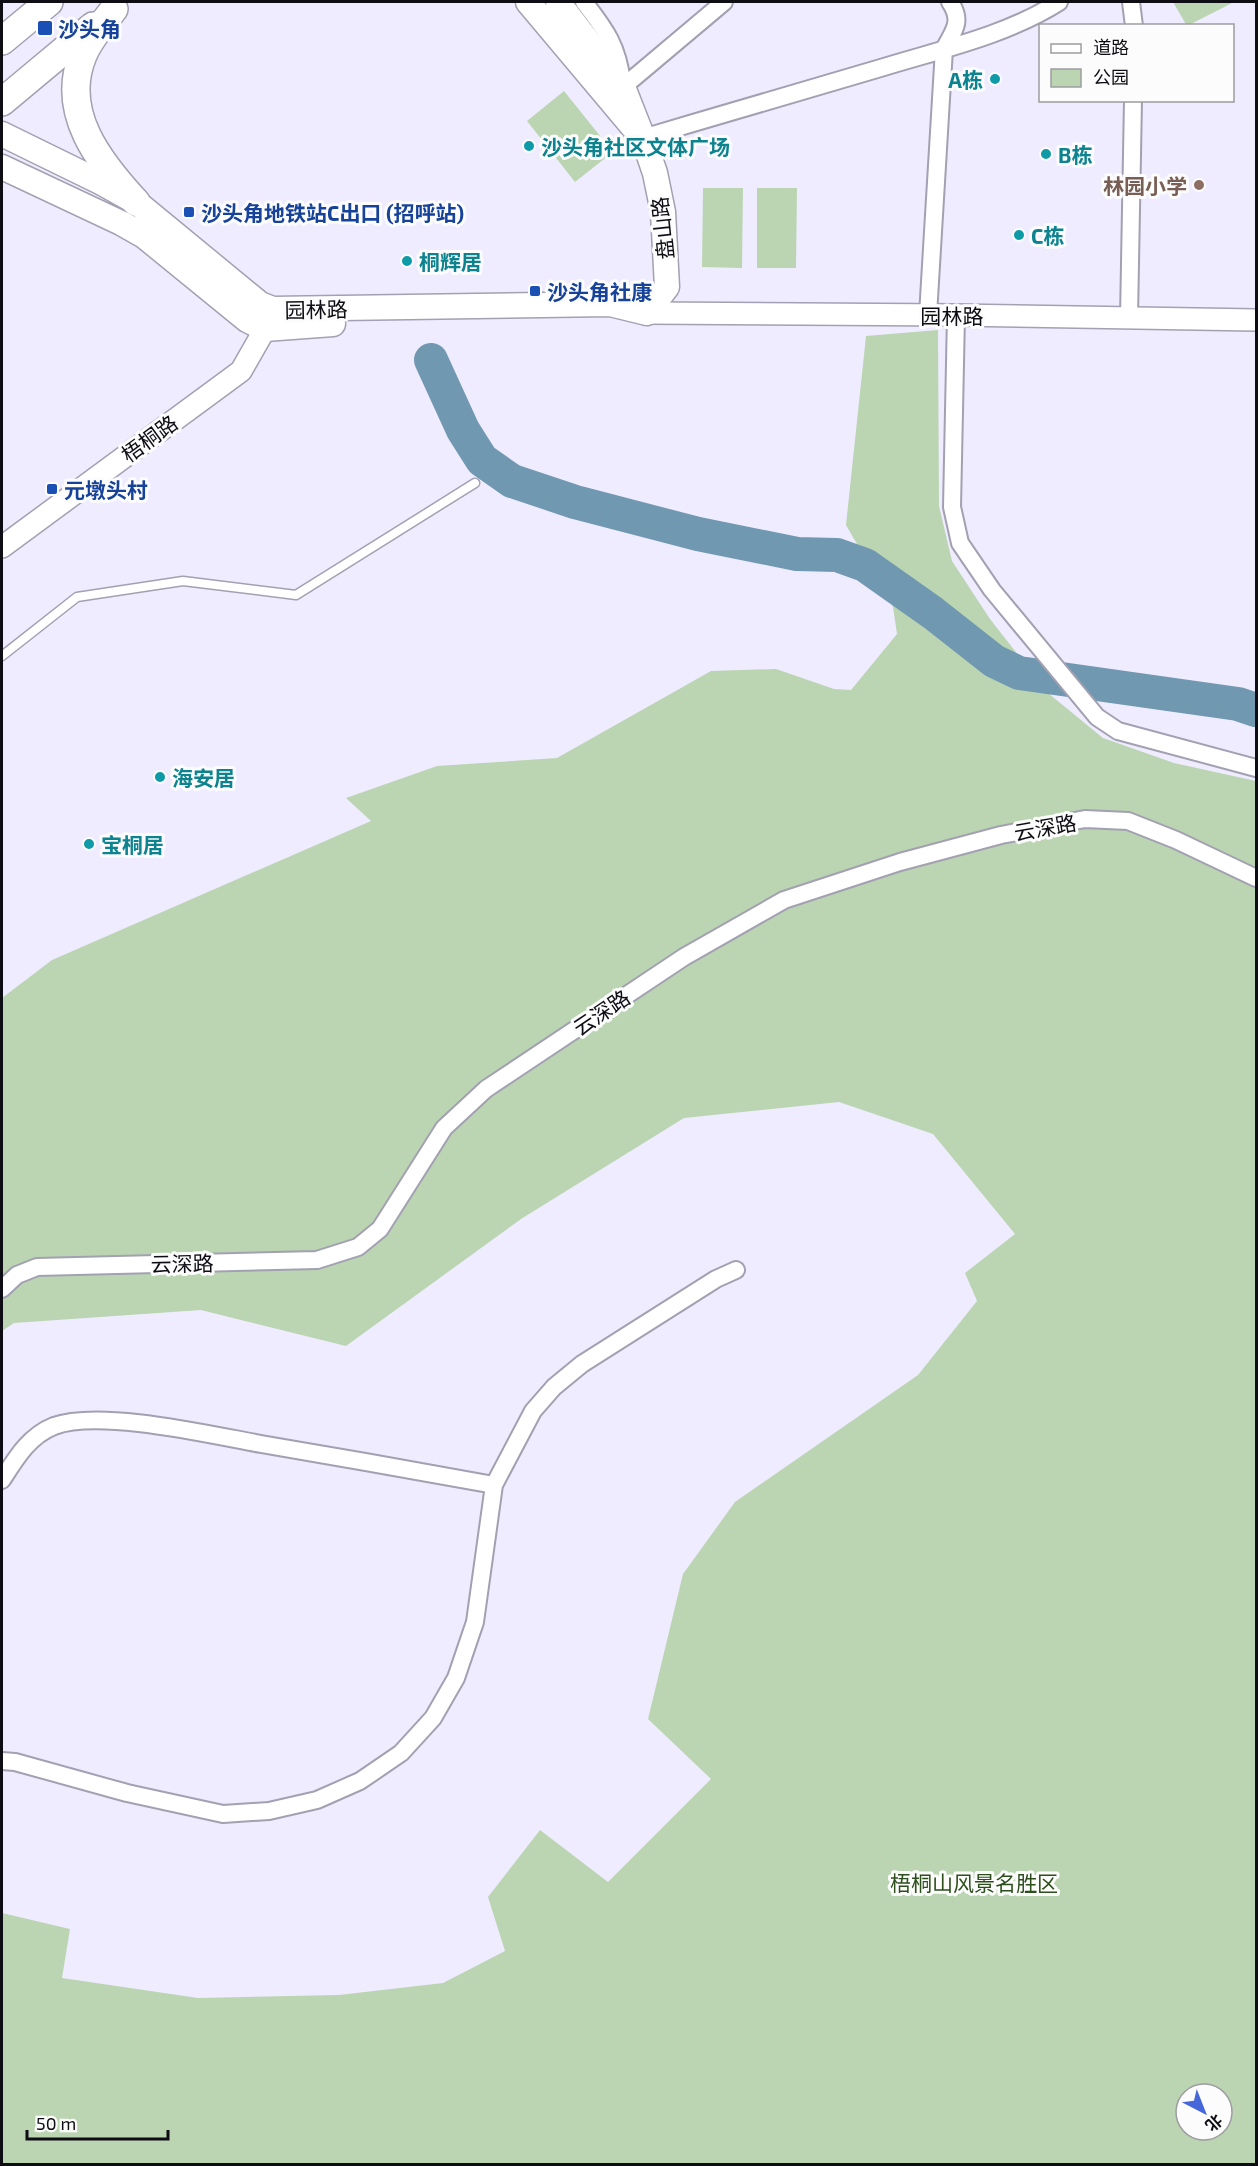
<svg xmlns="http://www.w3.org/2000/svg" width="1258" height="2166" font-family="'Exo 2','Noto Sans SC',sans-serif">
<style>
.green{fill:#bbd5b2;fill-rule:evenodd}
.lines{fill:none;stroke-linecap:round;stroke-linejoin:round}
.river{stroke:#7098b0;stroke-width:34}
.service-casing{stroke:#a2a0b1;stroke-width:11}
.minor-casing{stroke:#a2a0b1;stroke-width:20}
.tertiary-casing{stroke:#a2a0b1;stroke-width:24}
.secondary-casing{stroke:#a2a0b1;stroke-width:27}
.primary-casing{stroke:#a2a0b1;stroke-width:30}
.service{stroke:#fff;stroke-width:8}
.minor{stroke:#fff;stroke-width:16}
.tertiary{stroke:#fff;stroke-width:21}
.secondary{stroke:#fff;stroke-width:24}
.primary{stroke:#fff;stroke-width:27}
.transit-dot{fill:#1a4fb4;stroke:#fcfcfc;stroke-width:2}
.culture-dot{fill:#0f9aa8;stroke:#fcfcfc;stroke-width:2}
.education-dot{fill:#8d6e63;stroke:#fcfcfc;stroke-width:2}
.labels{text-anchor:middle;dominant-baseline:central;stroke-width:6;stroke-linejoin:round;paint-order:stroke}
.transit-label{font-size:21px;font-weight:bold;fill:#164399;stroke:#fcfcfc;text-anchor:start}
.culture-label{font-size:21px;font-weight:bold;fill:#0d838f;stroke:#fcfcfc;text-anchor:start}
.education-label{font-size:21px;font-weight:bold;fill:#785e54;stroke:#fcfcfc;text-anchor:end}
.street-label{font-size:21px;fill:#0e0d13;stroke:#fcfcfc}
.park-label{font-size:21px;fill:#2c4e1c;stroke:#fcfcfc}
</style>
<rect width="100%" height="100%" fill="#efecff"/>
<path class="green" d="M1173 2H1234L1187 26Z
M564 91 613 152 575 182 527 121Z
M703 188H743L742 268 702 267Z
M757 188H797L796 268H757Z
M938 330 939 506 952 561 990 619 1048 693 1103 738 1174 763 1256 781V2164H2V1913L70 1929 62 1978 198 1998 339 1995 443 1983 505 1951 488 1897 540 1830 608 1882 711 1779 648 1719 683 1574 735 1502 918 1375 977 1301 965 1273 1015 1234 933 1134 839 1102 684 1118 521 1219 346 1346 201 1310 14 1323 2 1331V998L52 960 371 821 346 798 437 766 557 758 711 671 776 669 834 689 851 690 897 634 893 607 846 525 866 336ZM1186 2094H1222V2130H1186Z"/>
<g class="lines">
<path class="river" d="M431 360 463 430 482 460 512 481 575 502 698 534 797 554 837 555 865 565 933 613 994 661 1019 673 1238 704 1256 710"/>
<defs>
<path id="service" d="M2 656 77 597 183 581 296 595 475 483"/>
<path id="minor" d="M584 2C606 30 618 47 622 83
M1131 2 1134 26
M623 87 724 2
M643 138C723 114 803 91 884 67 943 49 1007 35 1059 2
M928 315 944 49C954 31 963 21 950 2
M956 315 952 507 960 543 992 590 1097 717 1118 731 1256 768
M1129 318 1133 100
M2 1289 17 1275 37 1267 317 1260 358 1247 380 1229 444 1128 486 1089 684 957 784 900 900 862 1001 835 1085 819 1128 821 1176 840 1256 878
M2 1480C16 1458 29 1436 54 1426 100 1409 211 1435 261 1444 339 1457 416 1471 494 1485
M2 1761 15 1762 127 1793 223 1814 269 1811 317 1800 360 1781 401 1753 433 1718 456 1678 475 1622 494 1485 533 1411 554 1387 582 1364 716 1279 736 1270"/>
<path id="tertiary" d="M647 313 956 315 1256 320
M2 547 241 371 265 329 271 313"/>
<path id="secondary" d="M528 2 633 127
M558 2 623 87 643 138 655 173 663 212 667 287 647 313
M2 134 102 183 136 202 260 304 273 309 610 304 647 313
M2 167 121 223 144 236 247 320 265 329 333 324"/>
<path id="primary" d="M114 9C103 24 90 38 83 55 59 112 100 163 136 202
M2 41 49 2
M2 102 93 26"/>
</defs>
<use href="#service" class="service-casing"/>
<use href="#minor" class="minor-casing"/>
<use href="#tertiary" class="tertiary-casing"/>
<use href="#secondary" class="secondary-casing"/>
<use href="#primary" class="primary-casing"/>
<use href="#service" class="service"/>
<use href="#minor" class="minor"/>
<use href="#tertiary" class="tertiary"/>
<use href="#secondary" class="secondary"/>
<use href="#primary" class="primary"/>
</g>
<g class="transit-dot">
<rect x="37" y="20" width="16" height="16" rx="3"/>
<rect x="183" y="206" width="12" height="12" rx="3"/>
<rect x="529" y="285" width="12" height="12" rx="3"/>
<rect x="46" y="483" width="12" height="12" rx="3"/>
</g>
<g class="culture-dot">
<circle cx="995" cy="79" r="6"/>
<circle cx="529" cy="146" r="6"/>
<circle cx="1046" cy="154" r="6"/>
<circle cx="1019" cy="235" r="6"/>
<circle cx="407" cy="261" r="6"/>
<circle cx="160" cy="777" r="6"/>
<circle cx="89" cy="844" r="6"/>
</g>
<circle class="education-dot" cx="1199" cy="185" r="6"/>
<g class="labels">
<g class="transit-label">
<text x="58" y="28">沙头角</text>
<text x="201" y="212">沙头角地铁站C出口 (招呼站)</text>
<text x="547" y="291">沙头角社康</text>
<text x="64" y="489">元墩头村</text>
</g>
<g class="culture-label">
<text x="983" y="79" text-anchor="end">A栋</text>
<text x="541" y="146">沙头角社区文体广场</text>
<text x="1058" y="154">B栋</text>
<text x="1031" y="235">C栋</text>
<text x="419" y="261">桐辉居</text>
<text x="172" y="777">海安居</text>
<text x="101" y="844">宝桐居</text>
</g>
<g class="education-label">
<text x="1187" y="185">林园小学</text>
</g>
<g class="street-label">
<text transform="translate(662 228) rotate(-96)">盘山路</text>
<text transform="translate(316 309) rotate(-1)">园林路</text>
<text x="952" y="315">园林路</text>
<text transform="translate(149 438) rotate(-36)">梧桐路</text>
<text transform="translate(1045 827) rotate(-10)">云深路</text>
<text transform="translate(601 1012) rotate(-34)">云深路</text>
<text transform="translate(182 1263) rotate(-1)">云深路</text>
</g>
<g class="park-label">
<text x="974" y="1882">梧桐山风景名胜区</text>
</g>
</g>
<rect width="1258" height="2166" fill="none" stroke="#0e0d13" stroke-width="6"/>
<rect x="1039" y="24" width="195" height="78" fill="#fcfcfc" stroke="#9d9c9f" stroke-width="1.5"/>
<rect x="1051" y="44" width="30" height="9" fill="#ffffff" stroke="#9d9c9f" stroke-width="1.5"/>
<text x="1093" y="54" font-size="18" fill="#0e0d13">道路</text>
<rect x="1051" y="69" width="30" height="18" fill="#bbd5b2" stroke="#9d9c9f" stroke-width="1.5"/>
<text x="1093" y="84" font-size="18" fill="#0e0d13">公园</text>
<g transform="translate(1204 2112) rotate(138)"><circle r="28" fill="#fcfcfc" stroke="#9d9c9f" stroke-width="1.5"/>
<path d="M0-4.5L10 22L0 15L-10 22Z" fill="#4667da"/>
<text y="-9" font-size="16" font-weight="bold" text-anchor="middle" fill="#0e0d13">北</text>
</g>
<path d="M27 2130v9h141v-9" fill="none" stroke="#0e0d13" stroke-width="3"/>
<text x="36" y="2130" font-size="18" fill="#0e0d13" stroke="#fcfcfc" stroke-width="4.5" paint-order="stroke">50 m</text>
</svg>
